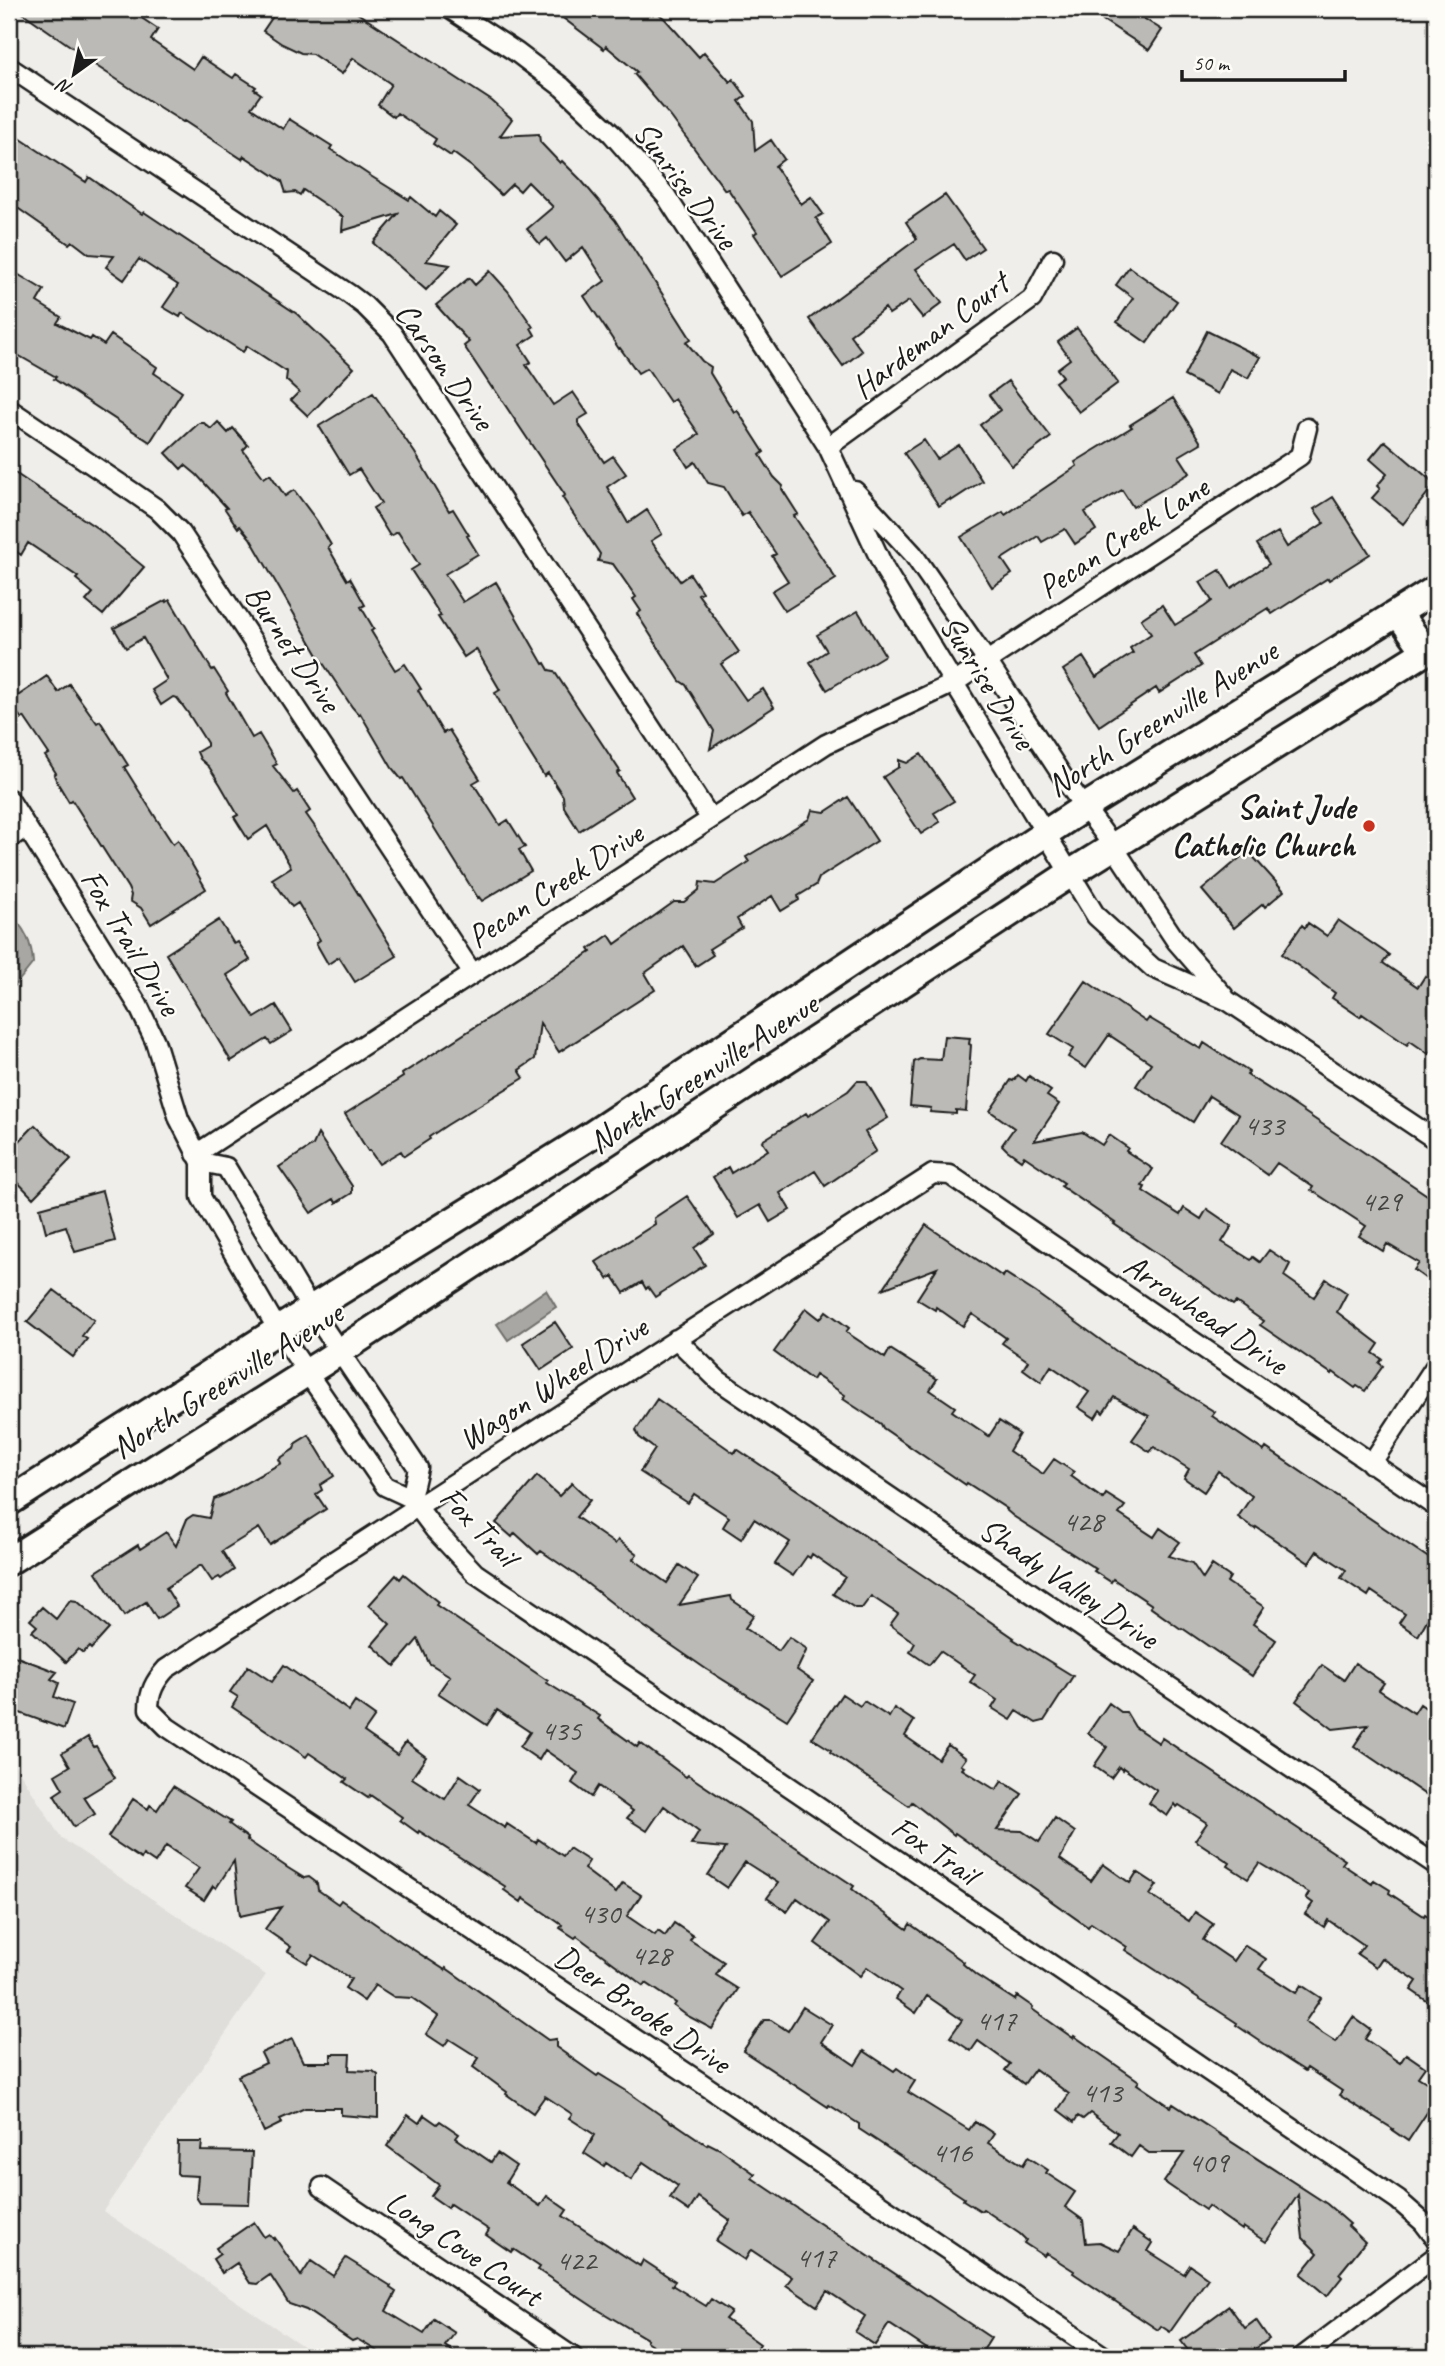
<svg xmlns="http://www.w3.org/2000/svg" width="1445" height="2366" font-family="Caveat,sans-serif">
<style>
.built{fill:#e0deda}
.water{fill:#a8a7a3;stroke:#706f6d;stroke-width:2}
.building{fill:#bbbab6;stroke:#1c1c1c;stroke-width:2}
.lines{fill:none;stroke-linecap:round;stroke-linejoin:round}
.minor-casing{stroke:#1c1c1c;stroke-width:23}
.secondary-casing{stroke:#1c1c1c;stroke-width:32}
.minor{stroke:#fdfcf7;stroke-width:18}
.secondary{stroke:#fdfcf7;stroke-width:26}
.poi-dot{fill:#c8321e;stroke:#fdfcf7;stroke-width:2.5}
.labels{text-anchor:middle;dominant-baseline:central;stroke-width:5;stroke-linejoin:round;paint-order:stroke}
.number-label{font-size:30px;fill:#444442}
.street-label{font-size:33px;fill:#1c1c1c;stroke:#fdfcf7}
.poi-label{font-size:33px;font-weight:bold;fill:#1c1c1c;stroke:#fdfcf7;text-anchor:end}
</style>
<rect width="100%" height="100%" fill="#f0eeea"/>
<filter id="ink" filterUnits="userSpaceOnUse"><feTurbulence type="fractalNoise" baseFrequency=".0143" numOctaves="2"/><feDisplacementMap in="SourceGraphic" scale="14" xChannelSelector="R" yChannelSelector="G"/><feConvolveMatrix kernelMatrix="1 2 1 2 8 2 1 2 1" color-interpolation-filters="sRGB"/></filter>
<g filter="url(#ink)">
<path class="built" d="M9 1755 61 1838 266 1975 103 2211 319 2357H9Z"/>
<path class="water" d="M9 916C25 925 32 945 33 963L9 993Z
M546 1290 556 1307 508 1340 497 1324Z"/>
<path class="building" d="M17 9H128L158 29 151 40 193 69 201 57 233 78 236 74 256 87 254 89 261 94 251 108 283 129 289 119 332 146 330 149 369 175 409 200 411 197 435 217 439 211 456 225 426 261 450 265 426 290 373 243 398 214 342 231 343 217 303 190 300 195 295 192 286 193 282 181 244 156 242 159 184 121 183 122 162 109 78 54 79 52Z
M278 9H351L492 101 512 119 500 136 539 134 540 142 560 163 562 161 581 180 615 220 691 339 686 342 702 361 711 367 710 373 734 412 737 410 764 452 760 455 774 477 783 486 782 489 798 514 794 516 836 579 785 611 772 591 788 581 772 556 776 554 748 512 742 516 724 487 708 483 695 462 688 467 677 449 699 434 675 399 670 402 647 368 638 373 620 348 619 349 584 296 605 281 583 247 565 262 547 238 540 244 527 229 553 207 528 182 520 191 512 184 501 195 472 167 453 153 451 156 433 144 436 139 397 113 394 117 378 105 391 84 353 58 342 74 312 54 301 53 282 44 263 31Z
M551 9H653L665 19 699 57 704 52 730 82 733 79 746 96 739 101 753 121 755 151 771 140 784 159 775 166 801 204 811 197 823 214 816 218 832 244 782 276 754 234 757 232 728 189 725 190 671 117 634 74 637 72 606 46 604 49Z
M1086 9H1129L1162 30 1149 50Z
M18 137 86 182 89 177 142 214 144 212 297 314 354 368 308 416 291 400 299 392 286 380 287 372 247 346 243 352 182 313 180 317 163 307 178 285 139 259 124 280 106 267 114 256 89 254 72 241 69 244 9 202V151Z
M945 195 983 248 965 260 954 244 916 269 942 303 923 318 909 301 889 314 885 308 850 335 862 351 843 366 809 319 917 239 906 222Z
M1129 267 1177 301 1147 343 1117 322 1133 298 1116 285Z
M9 269 44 290 37 302 61 317 57 323 90 340 92 337 104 345 111 335 157 367 154 373 182 392 150 442 54 379 56 377 9 350Z
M490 271 508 291 533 327 531 328 535 335 520 345 531 362 526 365 553 405 573 392 588 414 578 420V423L604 462 613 456 626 474 607 487 628 523 647 510 662 534 651 541 680 581 690 574 702 592 698 594 739 652 721 664 746 700 763 689 774 707 710 749 714 731 686 685 680 681 637 614 641 611 633 599 636 597 613 564 598 561 600 554 562 497 565 495 493 387 492 388 464 346 469 342 436 305 469 278 475 285Z
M1077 328 1118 383 1079 412 1055 382 1063 376 1057 369 1070 359 1058 342Z
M1207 331 1260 357 1248 378 1230 369 1218 394 1184 376Z
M1008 381 1051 437 1012 466 980 425 1000 410 989 395Z
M373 393 415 453 449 511 453 509 469 535 467 536 478 554 445 574 463 602 496 582 543 664 545 663 549 670 554 671 620 771 617 773 632 797 579 831 564 807 563 796 548 773 544 776 514 728 495 693 500 690 476 649 464 657 438 617 441 616 411 570 419 565 398 532 390 536 373 508 381 503 359 469 349 475 319 426Z
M1173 398 1201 443 1179 456 1190 473 1133 507 1122 490 1085 512 1096 530 1075 544 1065 529 1042 542 1038 536 1002 559 1012 574 992 587 961 537 1003 512 1005 515 1077 466 1075 462 1132 427 1130 425Z
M218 422 228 433 233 428 248 445 243 450 264 478 270 474 285 496 294 490 317 521 331 545 328 547 347 580 350 578 365 605 361 607 374 629 371 631 395 670 405 664 421 689 418 690 443 733 449 730 480 779 473 783 500 825 508 820 525 847 519 850 531 871 482 901 479 897 478 898 403 778 401 779 392 768 360 713 359 715 352 707 319 657 250 538 240 526 238 528 225 509 227 508 197 475 185 465 181 469 166 453 199 423H204L211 429Z
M924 440 937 459 959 445 982 481 951 501 950 499 939 506 904 453Z
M1385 441 1435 484 1403 524 1372 498 1380 489 1377 486 1387 474 1370 459Z
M9 469 97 528 144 567 103 615 86 601 93 593 76 579 78 577 28 543 21 555 9 546Z
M1333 497 1370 554 1329 580 1328 578 1272 614 1268 608 1236 628 1194 655 1201 666 1159 693 1156 688 1099 726 1063 670 1083 657 1096 677 1133 653 1130 648 1151 634 1141 619 1162 605 1175 625 1204 607 1212 601 1200 582 1220 570 1231 588 1269 564 1257 544 1278 532 1287 547 1324 523 1314 509Z
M166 600 167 602 170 600 212 670 214 669 228 691 226 693 252 738 259 734 277 764 273 766 294 793 297 791 310 811 306 814 327 844 397 956 355 982 339 957 328 964 316 943 320 940 298 903 292 907 272 879 291 867 267 826 248 839 234 817 238 815 220 784 209 767 200 759 197 752 207 746V743L188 713 177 698 173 697 161 705 152 690 167 680 143 638 126 648 114 628Z
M858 611 885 655 827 690 810 662 827 651 817 635Z
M47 676 58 692 69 684 97 723 100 721 128 765 124 767 156 818 173 844 178 840 206 889 151 924 141 908 130 901 131 895 128 888 72 800 69 802 57 782 54 775 56 773 45 756 49 754 24 717 22 719 9 702Z
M921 754 954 801 934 813 940 822 921 834 883 777 899 767V760L907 763Z
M848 797 877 841 819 878 816 885 798 896 799 900 781 911 772 896 737 919 742 928 709 949 713 955 696 966 683 946 645 973 655 990 559 1052 540 1023 535 1059 519 1070 524 1078 447 1125 429 1137 430 1139 404 1156 401 1151 379 1164 370 1151H368L345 1114 403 1077 402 1074 591 952 589 949 609 935 615 944 674 902H684L699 890 700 882 715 884 749 862 746 857 809 819 812 810 825 812Z
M1248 851 1284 891 1265 907 1263 904 1234 928 1202 890Z
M219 920 234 944 238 942 250 960 227 975 255 1018 276 1005 292 1031 271 1044 267 1039 231 1061 166 954Z
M1338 920 1389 955 1383 963 1418 987 1425 976 1436 984V1043L1429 1054 1410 1041 1407 1045 1362 1014 1360 1017 1332 998 1335 993 1282 954 1302 925 1305 928 1308 923 1327 936Z
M1086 981 1146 1022 1149 1018 1201 1049 1204 1043 1249 1072 1247 1075 1282 1097 1436 1201V1286L1414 1270 1419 1263 1387 1244 1383 1251 1359 1236 1366 1226 1311 1190 1313 1187 1277 1163 1268 1175 1221 1141 1239 1115 1209 1096 1193 1122 1136 1086 1151 1063 1109 1035 1086 1068 1068 1057 1073 1049 1049 1034Z
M944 1036 970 1038 969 1044 971 1045 966 1111 956 1110V1114L930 1112 931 1108 910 1106 914 1062 920 1059 941 1060Z
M1018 1075 1026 1081 1029 1076 1051 1091 1047 1096 1059 1104 1034 1141 1082 1132 1102 1145 1109 1135 1128 1148 1126 1151 1153 1169 1142 1186 1145 1187 1143 1191 1180 1215 1184 1208 1201 1219 1207 1209 1232 1226 1222 1242 1251 1260 1253 1257 1260 1262 1269 1250 1290 1264 1284 1276 1314 1297 1326 1279 1347 1293 1337 1312 1379 1344 1373 1353 1382 1359 1379 1363 1383 1366 1365 1391 1357 1386 1355 1388 1333 1372 1332 1374 1260 1325 1263 1321 1236 1302 1233 1305 1114 1224 1115 1223 1061 1186 1064 1183 1024 1156 1021 1160 1007 1150 1002 1145 1014 1128 990 1111 1011 1080 1013 1081Z
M857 1081H866L888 1118 865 1132 876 1151 825 1186 815 1171 780 1193 790 1210 770 1222 760 1205 738 1218 713 1177 728 1167 731 1173 768 1150 762 1141 806 1113 808 1116 848 1091Z
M35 1125 71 1159 33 1198 9 1173V1152Z
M318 1134 352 1186V1193L336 1203 334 1199 311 1213 279 1167 313 1145Z
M102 1191 115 1241 75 1252 66 1226 46 1232 40 1208Z
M687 1196 714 1234 694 1248 705 1265 655 1297 648 1287 646 1289 642 1282 624 1293 613 1276 608 1279 596 1262 655 1224 654 1218Z
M926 1225 1003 1277 1005 1273 1036 1293 1116 1351 1215 1412 1212 1416 1264 1451 1266 1448 1436 1563V1604L1418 1636 1399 1623 1405 1614 1371 1591 1368 1596 1341 1578 1346 1570 1317 1551 1309 1563 1256 1527 1255 1529 1238 1517 1252 1496 1218 1471 1204 1492 1184 1478 1189 1469 1154 1447 1150 1452 1132 1440 1149 1416 1114 1397 1103 1413 1100 1410 1095 1418 1078 1407 1089 1392 1051 1366 1041 1382 1023 1369 1028 1361 1002 1343 1006 1338 972 1314 963 1326 936 1307 935 1310 917 1299 937 1268 883 1289Z
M54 1290 94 1320 82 1336 87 1339 73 1357 27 1322Z
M806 1308 820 1319 826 1311 849 1328 846 1332 885 1358 890 1349 937 1379 930 1390 955 1407 952 1411 989 1436 999 1421 1019 1434 1009 1451 1043 1474 1054 1459 1074 1472 1071 1476 1103 1499 1106 1494 1125 1506 1119 1514 1154 1537 1160 1528 1180 1542 1169 1556 1192 1563 1203 1579 1212 1565 1230 1577 1227 1582 1264 1607 1253 1624 1276 1640 1252 1676 1182 1628 1181 1629 1150 1607 1152 1605 1113 1579 1111 1582 1094 1571 1096 1569 1013 1516 1006 1510 1007 1509 967 1483 966 1485 883 1428 881 1424 843 1399 845 1395 815 1375 812 1380 774 1352Z
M555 1322 573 1349 541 1370 523 1343Z
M657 1399 734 1453 737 1449 924 1576 1014 1638 1013 1639 1073 1676 1044 1721 1036 1723 1017 1711 1011 1720 992 1708 997 1700 970 1682 975 1675 940 1651 929 1665 910 1652 915 1643 890 1625 898 1614 871 1596 862 1608H855L833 1594 845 1577 812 1554 810 1558 807 1556 793 1576 775 1564 790 1542 754 1519 741 1539 723 1527 729 1517 694 1494 688 1503 640 1472 655 1449 639 1437 636 1430Z
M309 1435 334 1476 320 1485 322 1490 316 1494 326 1509 270 1545 259 1528 222 1551 234 1570 221 1579 219 1577 212 1581 201 1565 166 1588 177 1606 157 1619 146 1602 124 1616 96 1572 138 1545 140 1549 166 1532 176 1546 187 1519 193 1515 209 1518 214 1499 226 1494 281 1463 279 1459 294 1449 296 1443Z
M537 1476 559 1496 572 1483 590 1500 576 1517 615 1544 618 1540 637 1554 633 1559 667 1583 679 1565 698 1578 679 1605 731 1596 732 1600 754 1615 745 1628 779 1651 789 1637 807 1649 797 1670 813 1681 787 1720 706 1669 626 1614 576 1575 541 1551 538 1554 515 1533 512 1537 496 1523Z
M404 1574 438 1602 436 1605 548 1681 547 1683 600 1716 598 1719 637 1747 640 1743 686 1777 688 1775 833 1872 854 1886 852 1889 873 1905 907 1929 910 1924 964 1962 963 1964 976 1975 1015 2000 1017 1996 1033 2007 1032 2009 1073 2038 1074 2036 1139 2081 1137 2084 1171 2107 1173 2104 1327 2204 1350 2224 1348 2226 1365 2242 1339 2274 1342 2277 1327 2296 1301 2274 1318 2253 1303 2238 1298 2195 1266 2242 1243 2227 1242 2230 1208 2206 1205 2210 1164 2182 1184 2153H1149L1139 2146 1131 2157 1111 2142 1118 2133 1090 2113 1083 2119 1078 2116 1074 2122 1058 2110 1069 2094 1035 2069 1024 2084 1005 2070 1010 2064 978 2041 971 2051 950 2037 962 2020 927 1996 916 2013 896 1999 901 1991 867 1967 860 1976 815 1943 830 1922 797 1898 787 1912 767 1898 778 1883 745 1862 727 1888 708 1875 726 1848 691 1845 699 1832 664 1806 647 1831 627 1818 633 1811 598 1786 591 1797 572 1783 578 1773 545 1750 539 1760 520 1747 530 1732 497 1710 487 1725 438 1693 450 1676 429 1663 418 1639 395 1666 372 1645 390 1624 369 1605 396 1575 400 1579Z
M70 1600 77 1601 109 1629 91 1649 89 1647 83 1653 78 1649 66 1662 32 1631 37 1626 30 1620 42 1607 56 1619Z
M9 1654 57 1672 51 1679 59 1683 54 1697 73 1704 64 1729 9 1709Z
M1355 1663 1384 1683 1379 1690 1414 1713 1420 1704 1436 1715V1802L1354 1746 1368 1725 1333 1729 1296 1701 1322 1665 1344 1680Z
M284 1665 349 1711 355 1702 375 1716 364 1732 397 1755 406 1742 426 1757 412 1778 445 1799 460 1775 480 1789 469 1805 505 1828 507 1824 536 1843 538 1839 563 1856 569 1848 589 1861 584 1869 616 1893 623 1883 641 1895 627 1916 655 1935 658 1931 665 1936 674 1923 693 1936 690 1940 724 1962 716 1975 738 1989 712 2029 686 2015 674 2006 676 2003 646 1983 644 1986 577 1936 575 1938 560 1928 562 1925 523 1898 521 1902 504 1890 506 1887 419 1831 418 1833 400 1820 402 1817 370 1795 368 1798 344 1782 347 1779 309 1753 306 1757 232 1707 238 1697 230 1692 248 1666 272 1682Z
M842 1694 860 1706 864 1701 889 1717 894 1708 914 1721 905 1736 938 1759 948 1745 966 1758 961 1765 964 1767 962 1769 996 1790 1002 1781 1022 1794 997 1830 1022 1831 1039 1842 1055 1818 1075 1832 1060 1859 1091 1881 1103 1864 1130 1883 1137 1872 1157 1885 1150 1895 1189 1921 1195 1912 1213 1924 1203 1940 1234 1961 1245 1945 1266 1959 1259 1969 1296 1993 1301 1985 1321 1998 1305 2022 1336 2042 1353 2017 1371 2030 1365 2039 1400 2063 1406 2054 1425 2067 1418 2077 1436 2088V2099L1408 2141 1392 2130 1393 2129 1339 2095 1342 2091 1307 2068 1305 2071 1291 2062 1236 2025 1237 2023 1125 1950 1127 1947 1091 1923 1088 1927 955 1833 954 1835 912 1802 909 1806 830 1752 831 1750 812 1738Z
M1109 1703 1121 1712H1126L1135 1727 1159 1743 1162 1738 1345 1860 1342 1864 1372 1884 1374 1880 1390 1890 1389 1893 1424 1916 1425 1914 1436 1921V1994L1430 2003 1411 1990 1417 1981 1382 1958 1376 1967 1357 1954 1364 1945 1328 1920 1324 1927 1305 1914 1313 1903 1306 1898 1309 1893 1259 1863 1248 1879 1228 1866 1230 1863 1195 1840 1207 1823 1179 1805 1177 1807 1175 1804 1167 1816 1149 1803 1157 1791 1123 1768 1122 1770 1119 1767 1111 1778 1094 1766 1107 1747 1088 1733Z
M88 1737 94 1747 96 1746 115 1778 84 1797 95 1814 74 1827 54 1795 63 1789 55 1775 70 1766 62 1753Z
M173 1786 231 1822 229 1824 248 1838 247 1840 288 1868 304 1878 309 1877 317 1883 318 1890 338 1904 341 1900 400 1941 445 1970 446 1968 548 2040 556 2039V2047L597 2076 599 2074 625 2090 672 2123 673 2122 707 2145 708 2143 720 2149 755 2174 752 2178 991 2338 979 2357H939L889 2324 875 2345 855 2332 865 2316 827 2291 817 2306 786 2285 792 2277 751 2250 745 2260 716 2241 730 2220 698 2197 689 2211 670 2198 678 2186 643 2162 631 2180 606 2163 604 2166 584 2153 595 2135 569 2118 572 2114 545 2096 533 2113 506 2094 507 2092 473 2067 479 2058 449 2039 444 2046 426 2034 438 2016 412 1998 394 1997 375 1985 364 2001 345 1988 351 1979 313 1955 307 1963 288 1951 291 1947 265 1929 281 1907 240 1916 234 1861 216 1888 213 1886 204 1900 185 1888 199 1868 166 1846 155 1863 143 1855 141 1859 108 1837 133 1799 148 1809 150 1805 157 1810Z
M803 2007 832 2025 821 2042 855 2065 864 2051 894 2071 897 2068 915 2081 908 2092 969 2130 975 2121 994 2134 988 2143 1023 2165 1028 2157 1048 2170 1046 2173 1075 2192 1065 2207 1083 2220 1086 2243 1100 2242 1119 2251 1133 2229 1153 2243 1148 2251 1184 2274 1190 2265 1208 2278 1170 2332 1161 2326 1158 2330 1073 2273 1074 2271 1046 2253 1044 2256 1024 2243 1026 2240 1020 2234 983 2209 981 2211 963 2200 964 2198 859 2129V2124L829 2105 828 2107 743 2051 764 2020H771L788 2031Z
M292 2039 303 2062H331V2054H350L349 2070 373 2071 378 2075V2118L341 2115V2108H305L280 2119 282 2123 264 2132 238 2076 266 2063 261 2053Z
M408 2115 419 2123 424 2115 437 2124 440 2121 459 2134 456 2138 491 2162 497 2153 516 2166 506 2182 540 2206 547 2196 567 2210 563 2216 640 2266 643 2260 675 2281 672 2285 706 2306 711 2299 731 2312 725 2319 760 2344 751 2357H671L646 2341 647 2339 595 2308 538 2270 540 2267 513 2249 511 2252 486 2235 489 2230 450 2204 448 2208 431 2196 439 2185 387 2146Z
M178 2142H202L201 2151 252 2152 249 2204 200 2203 196 2197 198 2176 179 2175 177 2173Z
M254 2222 264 2237 269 2234 274 2240 275 2238 301 2276 311 2261 333 2276 346 2258 391 2286 390 2288 396 2292 386 2311 424 2334 434 2319 455 2333 445 2346 461 2357H387L357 2339 352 2341 306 2310 289 2304 270 2275 257 2284 250 2283 237 2263 222 2273 213 2259 220 2254 216 2248Z
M1229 2306 1245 2328 1256 2320 1269 2339 1244 2357H1193L1181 2341Z"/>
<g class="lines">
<defs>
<path id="minor" d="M450 9 516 52 562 87 612 134 666 196 828 447 885 570 1096 916 1153 968 1228 1001 1436 1140
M9 67 349 294 365 306 392 333 711 819
M9 409 134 493 157 509 181 533 473 974
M828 447 1032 299 1053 259
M855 491 913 554 987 661 1069 786 1113 846 1176 941 1224 996
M9 799 138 1005 155 1041 179 1119 201 1162V1197L278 1330 385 1486 411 1498 434 1529 475 1573 1398 2200 1423 2222 1436 2239
M9 839 26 827
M196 1154 826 744 954 683 987 661 1300 456 1307 428
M201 1162 226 1167 311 1309 418 1468 411 1498
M676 1339 718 1380 1115 1650 1436 1865
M1371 1464 1436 1365
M322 2187 573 2357
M1105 2357 700 2082 167 1727 149 1709C149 1692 155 1681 166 1669L933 1174 950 1175 1436 1507
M1302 2357 1436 2256"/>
<path id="secondary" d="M1398 613 1426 652
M9 1502 311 1309 593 1134 1085 807 1436 589
M9 1561 322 1363 1071 873 1436 645"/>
</defs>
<use href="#minor" class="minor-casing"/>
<use href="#secondary" class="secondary-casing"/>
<use href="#minor" class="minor"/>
<use href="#secondary" class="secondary"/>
</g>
</g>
<circle class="poi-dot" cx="1369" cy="826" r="7"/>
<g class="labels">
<g class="number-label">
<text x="1264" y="1125">433</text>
<text x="1381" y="1201">429</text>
<text x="1083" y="1521">428</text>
<text x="561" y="1730">435</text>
<text x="600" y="1913">430</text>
<text x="651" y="1955">428</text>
<text x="996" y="2020">417</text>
<text x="1102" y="2092">413</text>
<text x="952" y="2152">416</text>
<text x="1208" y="2162">409</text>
<text x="816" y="2257">417</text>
<text x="576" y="2260">422</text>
</g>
<g class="street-label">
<text transform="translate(686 185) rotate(53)">Sunrise Drive</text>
<text transform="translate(930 335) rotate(-37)">Hardeman Court</text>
<text transform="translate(445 366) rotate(55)">Carson Drive</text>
<text transform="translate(1123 537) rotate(-33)">Pecan Creek Lane</text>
<text transform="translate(293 648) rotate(56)">Burnet Drive</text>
<text transform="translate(988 682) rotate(58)">Sunrise Drive</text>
<text transform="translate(1162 718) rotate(-32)">North Greenville Avenue</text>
<text transform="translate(555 885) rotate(-33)">Pecan Creek Drive</text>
<text transform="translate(131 942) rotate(59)">Fox Trail Drive</text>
<text transform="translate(703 1073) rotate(-33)">North Greenville Avenue</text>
<text transform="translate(1206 1314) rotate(34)">Arrowhead Drive</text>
<text transform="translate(227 1380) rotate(-32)">North Greenville Avenue</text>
<text transform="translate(553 1383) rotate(-33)">Wagon Wheel Drive</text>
<text transform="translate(479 1526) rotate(46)">Fox Trail</text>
<text transform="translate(1069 1583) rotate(34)">Shady Valley Drive</text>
<text transform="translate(935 1850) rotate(34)">Fox Trail</text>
<text transform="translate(643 2009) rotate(34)">Deer Brooke Drive</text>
<text transform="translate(464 2248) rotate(34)">Long Cove Court</text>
</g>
<g class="poi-label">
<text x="1355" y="807">Saint Jude<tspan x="1355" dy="38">Catholic Church</tspan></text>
</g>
</g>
<rect width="1445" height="2366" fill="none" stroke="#fdfcf7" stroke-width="35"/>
<rect x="18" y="18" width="1410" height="2331" fill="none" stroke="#1c1c1c" stroke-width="2.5" filter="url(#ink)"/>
<g transform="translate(74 74) rotate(213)" stroke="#fdfcf7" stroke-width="5" paint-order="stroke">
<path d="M0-5L12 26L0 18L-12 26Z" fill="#1c1c1c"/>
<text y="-10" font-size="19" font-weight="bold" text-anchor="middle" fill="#1c1c1c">N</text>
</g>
<path d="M1182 70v10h163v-10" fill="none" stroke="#1c1c1c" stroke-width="3.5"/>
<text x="1193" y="70" font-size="21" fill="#1c1c1c" stroke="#fdfcf7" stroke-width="5" paint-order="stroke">50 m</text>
</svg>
